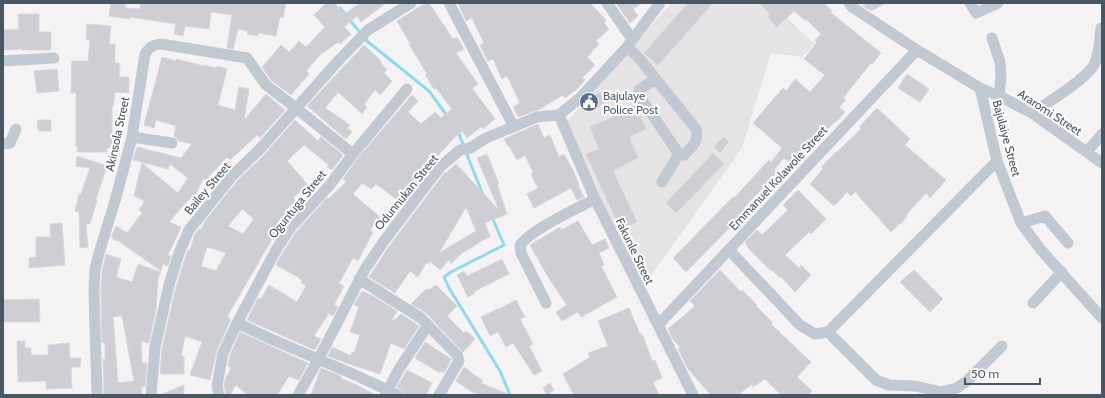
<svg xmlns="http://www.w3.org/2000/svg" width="1105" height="398" font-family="Cabin,sans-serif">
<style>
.education{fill:#e6e4e5}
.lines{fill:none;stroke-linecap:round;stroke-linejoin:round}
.stream{stroke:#90daee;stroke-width:3}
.building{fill:#cdcfd5;stroke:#d7d9de;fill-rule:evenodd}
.minor{stroke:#c1cad2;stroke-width:11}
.labels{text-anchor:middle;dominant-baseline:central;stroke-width:4;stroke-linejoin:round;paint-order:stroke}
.service-label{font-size:12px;fill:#4e5e75;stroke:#fff;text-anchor:start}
.street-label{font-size:12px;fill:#4a5661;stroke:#fff}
</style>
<rect width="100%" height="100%" fill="#f5f3f3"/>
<path class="education" d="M671 3H772L814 44 802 57 771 53 742 148 645 284 629 260 567 122Z"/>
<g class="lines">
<path class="stream" d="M340 8 345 14
M349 19 367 41 429 91 448 117
M458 131 464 147
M466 152 483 195
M492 217 504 245 451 272 444 277 449 288 500 371 510 395"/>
</g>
<path class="building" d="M111 3H125V8L140 9V3H286L283 18 280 17 276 36 258 33V36L247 34 248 31 238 29 233 49 227 48 232 15 211 12 209 29 185 26 183 36 174 34 176 24 130 17V19L109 16Z
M326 3H334L345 14 360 3H386L361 22 357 16 344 27 351 34 340 44 338 42 320 55 306 71 309 74 291 95 271 80 262 67 281 45 289 52 299 41 306 47 325 27 314 15Z
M426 3H429L453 39 457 37 464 49 456 53 478 84 472 88 495 119 483 129 481 127 467 138 462 131 452 140 435 159 431 155 421 167 427 173 403 204 376 184 371 189 362 183 353 194 380 217 370 230 373 232 358 261 353 258 339 283 344 286 334 305 338 307 333 316 329 313 314 336 321 339 315 350 247 320 258 298 261 299 269 285 297 302 306 286 301 283 302 281 298 277 276 265 282 254 297 231 327 198 328 199 346 182 343 179 358 158 412 95 418 101 408 112 421 124 435 112 441 118 452 109 436 88 434 89 425 75 427 74 409 44 410 43 397 21Z
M458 3H590L606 20 604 23 609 29 596 41 599 44 587 57 595 65 582 78 585 80 576 90 565 98 563 95 538 110 518 117 513 107 520 103 507 76 502 79 493 59 488 61 480 45 484 43 472 18 466 21Z
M616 3H642L633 9 638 16 630 23Z
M688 3H713L658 65 644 53Z
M759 3H824L832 11 830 12 881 53 872 64 871 63 843 98 846 100 839 107 845 112 837 121H836L826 131 821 127 790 163 784 158 774 170 777 172 744 208 746 211 686 272 673 258 733 197 734 198 769 160 771 162 782 148 753 123 783 88 786 91 795 79 810 92 825 75 804 59 817 42 815 40 821 34 806 19V21L794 11 777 27 767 17 770 14Z
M869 3H886L871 11 863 6Z
M18 14H39V32H51V50H22V49L3 50V30L19 29Z
M87 24 111 26 109 44H115V63H119V64H120L119 77H129V93L115 92 113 106H112V148H107V152H77L78 146 76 147V93H71L72 61H88L90 40H86Z
M364 45 381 61 380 62 387 70 384 73 392 81 380 95 375 90 364 104 367 107 362 114 338 92 325 108 350 125 347 128 352 132 346 139 307 106Z
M162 57 176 61V59L204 66V65L216 68 217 66 227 69 218 105 235 110 239 87 249 89 244 120 266 94 285 110 260 138 257 135 230 160 227 157 206 180 203 179 192 202 189 199 169 222 181 227 168 255 171 256 168 266 163 264 161 271 117 240 116 241 111 237 116 226 127 233 142 213 139 210 145 201 134 196 142 163 178 193 188 178 170 164 168 169 133 160 137 147 181 158 192 144 179 141 174 136 176 126 156 120 154 128 144 125Z
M57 69 59 91 37 93 34 71Z
M907 74 929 89 920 102 898 88Z
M600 92 607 101 593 111 586 102Z
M635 105 646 129 629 137 638 158 613 171 637 222 621 230 586 154 599 149 590 127 629 110 628 108Z
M877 108 910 139 905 145 946 180 930 198 926 193 906 215 907 217 891 232 855 192 851 196 847 192 834 206 810 184 823 169 821 167 836 152H837L861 129 859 127Z
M38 120H51V131H39V129L37 128Z
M295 120 318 141 321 137 343 155 332 170 327 167 329 165 304 145 287 161 308 185 293 198 296 201 286 210 288 212 280 220 283 223 282 225H284L274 240 272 239 227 317 231 319 217 350 210 380 190 375 202 342 185 336 181 356H184V374H160L162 348 176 287 184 261 188 250H190L195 234 199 229H202L205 221 237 181 263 156ZM242 209 253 218V220L243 234 228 226ZM207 247 226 253 216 271 201 266Z
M538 124 544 138 550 135 559 157 564 154 574 172 579 185H578L584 197 577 200 571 188 534 208 527 194 538 188 531 174 533 172 525 155 517 160 509 146H508L504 139Z
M723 137 729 142 720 153 714 147Z
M713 153 724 164 676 213 666 203Z
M487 154 499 184H497L507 214 485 223 490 237 479 242V243L462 253 451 264 449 260 440 270 430 261 428 264 426 263 418 277 410 271 395 293 369 277 390 245 445 172 446 173 456 164 499 210 477 158ZM466 207 476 231 439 253Z
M77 156 107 166 96 199 97 200 90 224 86 223 88 247 80 248 79 212 75 211 79 194H81L90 168 76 166Z
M798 190 826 219 811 234 809 232 785 255 799 268 801 265 811 275 795 292 781 277 780 278 772 270 771 271 747 247 748 246 745 242 757 230 762 235 788 210 783 205Z
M578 221 592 245 605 239 609 248 599 253 604 265 601 266 617 297 581 317 578 312 562 321 556 312 567 305 548 277 530 245 560 227 561 230Z
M62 223 65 265 29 268V258L36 257V237H51L50 224Z
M106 254 121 259 116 277 132 282 138 264 161 272 158 279 156 310 149 343 141 341 142 363H147L145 387H141L142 395H104L103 359H105V343H102L101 293 102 270ZM122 316 134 381 118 383 113 317Z
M502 259 509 274 475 291V293L468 297 457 275 464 271 467 276Z
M720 270 741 292 742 290 757 305 756 306 773 323 771 324 811 362 797 377 812 391 808 395H781L765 379 753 387 752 384 738 395H711L688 369 678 349 680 347 672 338 668 329 695 306 690 301Z
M914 270 943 299 930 312 900 282Z
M436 285 457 306 447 316 464 333 466 331 475 339 463 352 426 313 411 304 426 289 428 290Z
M362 291 373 296 397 311 392 320 393 321 401 314 419 326 404 349 391 343 380 374 346 363 328 356 332 347 351 356 352 352 354 353 360 335 350 332 359 307 354 305Z
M39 299 40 322H3V300Z
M516 300 525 317 520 319 533 344 529 346 542 371 534 375 513 343 506 347 498 332 490 336 481 317 497 309V310Z
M629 308 640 334 642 333 652 361 655 360 662 378 653 382 659 395H574L563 374 590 357 588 353 608 346 598 321Z
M240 332 308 363 299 380 289 376 277 395H248L236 385 230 395 226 394 224 386 226 377 231 368 228 366 230 355Z
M17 341H25V348H31V355H48V345L69 343 70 358H81L80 367H71L72 388 46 389V381L18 382Z
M425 342 451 359V360L444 373 442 371 440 373 415 358Z
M464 367 483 381 481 383 510 395H480L472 392 456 381Z
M321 368 341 376 340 378 357 385 375 395H311Z
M407 370 432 383 426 395H405L403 391 397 387Z
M550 383 554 390 547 395 543 388Z
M184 385 183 395H160Z"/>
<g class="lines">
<path class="minor" d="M449 3 514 127
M607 3 632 39
M849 3 852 7 917 50 980 88 997 161 1021 223 1041 250 1102 318
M970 3 976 13 998 3
M992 38 1000 62 1001 77 999 96
M627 47 639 58 696 129C699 142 693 145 684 155L679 154 638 94 639 90 655 79
M3 61 54 58
M980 88 999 96 1032 113 1102 163
M1032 113C1047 103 1085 80 1094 65 1099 54 1100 39 1101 28
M559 115 595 199 693 395
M132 137 172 143
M3 144 10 143 16 129
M1087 152 1102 134
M662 182 679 154
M1021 223 1045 216 1068 243
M729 250 800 325 815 334 828 332 997 161
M359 279 421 318 457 355 459 361 439 395
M546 303 521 253 520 245C532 229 576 209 595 199
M1033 303 1062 272
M237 323 271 339 353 374 398 395
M658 325 917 50
M828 332 876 380 889 385 915 386 942 392 957 388 967 381 1002 346
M97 395 94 293 95 269 99 253 115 201 132 137 145 54C149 48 153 44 161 44L247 58 266 85 296 108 353 154
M151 395 155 347 169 285 179 253 189 230 232 176 258 151 339 60 368 30 411 3
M219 395 217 386 223 353 237 323 276 250 291 227 329 186 353 154 407 89
M298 395 318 360 365 269 384 241 440 167 460 150 470 148 486 138 537 117 559 115 581 97 627 47 660 3
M385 395 399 369 428 325"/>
</g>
<defs>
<symbol id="civic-disc" viewBox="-11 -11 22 22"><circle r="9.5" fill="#5c6f8a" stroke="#fff"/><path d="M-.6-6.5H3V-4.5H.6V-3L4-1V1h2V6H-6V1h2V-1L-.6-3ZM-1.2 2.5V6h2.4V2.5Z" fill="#fff"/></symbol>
</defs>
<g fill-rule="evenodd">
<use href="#civic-disc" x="578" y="91" width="22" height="22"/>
</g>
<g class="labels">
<g class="service-label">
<text x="603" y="95">Bajulaye<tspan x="603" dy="14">Police Post</tspan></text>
</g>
<g class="street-label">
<text transform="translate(1050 112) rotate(33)">Araromi Street</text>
<text transform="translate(117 134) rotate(-78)">Akinsola Street</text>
<text transform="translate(1007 138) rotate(75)">Bajulaiye Street</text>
<text transform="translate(778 178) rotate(-47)">Emmanuel Kolawole Street</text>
<text transform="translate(207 188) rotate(-50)">Bailey Street</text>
<text transform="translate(406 192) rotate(-51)">Odunnukan Street</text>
<text transform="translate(297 204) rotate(-51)">Oguntuga Street</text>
<text transform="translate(635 251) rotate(64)">Fakunle Street</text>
</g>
</g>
<rect width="1105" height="398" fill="none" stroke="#4a5661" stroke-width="8"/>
<path d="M965 378v6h75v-6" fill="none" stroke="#4a5661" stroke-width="2"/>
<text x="971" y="378" font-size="12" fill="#4a5661" stroke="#ffffff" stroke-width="3" paint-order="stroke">50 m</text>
</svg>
